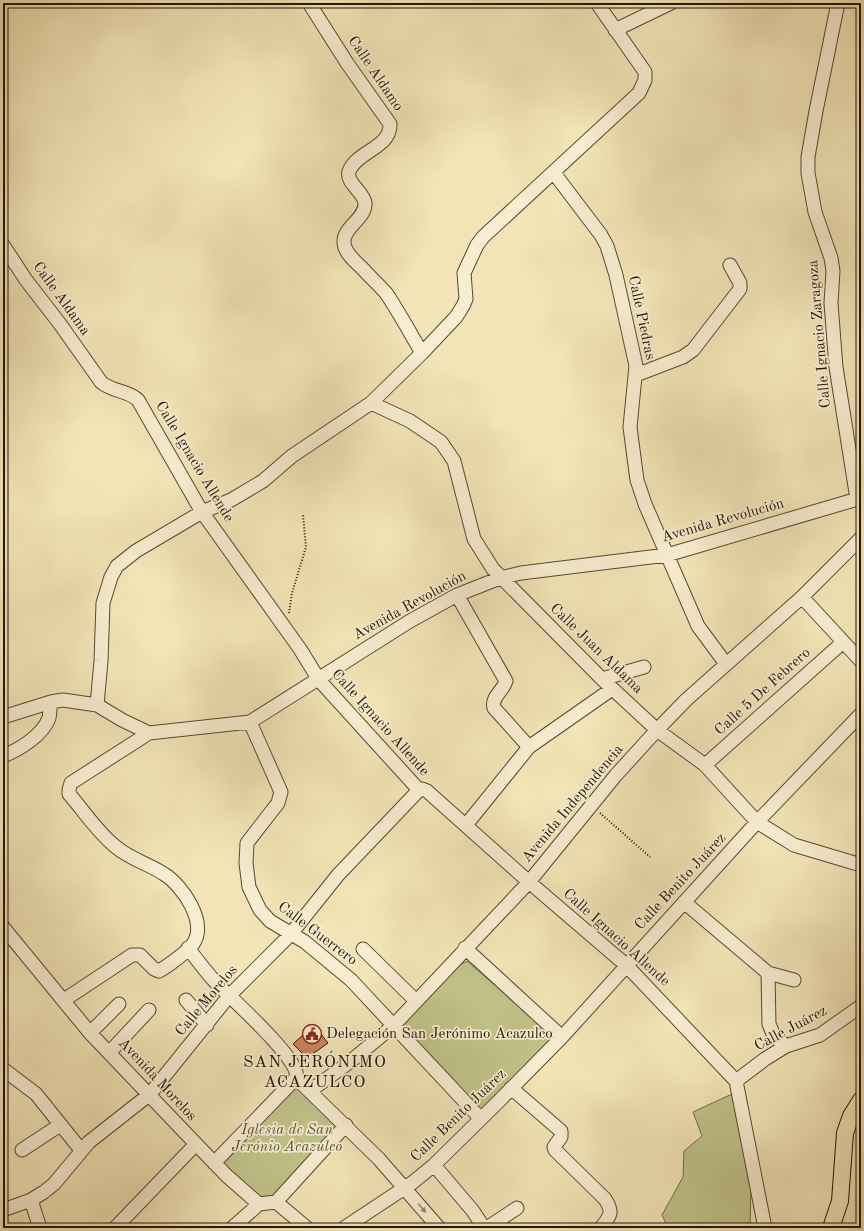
<svg xmlns="http://www.w3.org/2000/svg" width="864" height="1231" font-family="'Old Standard TT',serif">
<style>
.green{fill:#c0c289;stroke:#726b47}
.lines{fill:none;stroke-linecap:round;stroke-linejoin:round}
.stream{stroke:#6c7a6d;stroke-width:3.5}
.building{fill:#cc845f;stroke:#241405}
.minor-casing{stroke:#584831;stroke-width:15}
.major-casing{stroke:#241405;stroke-width:18}
.path{stroke:#241405;stroke-width:2;stroke-dasharray:1 2;stroke-linecap:butt}
.minor{stroke:#f7edd0;stroke-width:13}
.major{stroke:#f2e4b6;stroke-width:16}
.oneway{fill:#988b75}
.labels{text-anchor:middle;dominant-baseline:central;stroke-width:3.5;stroke-linejoin:round;paint-order:stroke}
.street-label{font-size:15px;fill:#241405;stroke:#f7edd0}
.poi-label{font-size:15px;fill:#241405;stroke:#f7edd0;text-anchor:start}
.park-label{font-size:15px;font-style:italic;fill:#5b5133;stroke:#f7edd0}
.quarter-label{font-size:17px;letter-spacing:1px;fill:#241405;stroke:#f7edd0}
</style>
<rect width="100%" height="100%" fill="#f2e4b6"/>
<filter id="stains"><feTurbulence type="fractalNoise" baseFrequency=".005" numOctaves="4"/><feColorMatrix values="0 0 0 0 .2 0 0 0 0 .09 0 0 0 0 .02 0 0 0 .5 -.17"/></filter>
<radialGradient id="worn" r=".72"><stop offset=".6" stop-color="#630" stop-opacity="0"/><stop offset="1" stop-color="#630" stop-opacity=".3"/></radialGradient>
<path class="green" d="M467 961 554 1036 479 1111 396 1027 448 971Z
M295 1082 344 1124 274 1198 261 1197 220 1167Z
M732 1094 748 1136 751 1187 750 1228H668L662 1215 683 1177 684 1151 702 1136 693 1112Z"/>
<g class="lines">
<path class="stream" d="M860 1228 861 1224"/>
</g>
<path class="building" d="M314 1025 328 1043 307 1058 293 1044Z"/>
<g class="lines">
<defs>
<path id="minor" d="M309 3 347 63 390 124C391 147 359 151 350 169 343 181 364 192 365 203 366 219 343 227 344 242 344 253 356 262 363 269 370 277 379 285 386 293 399 312 410 333 422 353
M838 3 816 111 808 157V173L815 212 831 258 833 271 831 303 836 367 857 499
M615 30 671 3
M554 173 601 235 607 246 616 275 636 366 630 427 637 480 645 504 698 626 726 664
M3 245 26 280 60 324 101 382C112 392 128 390 138 400L202 512 300 649 319 680 419 790
M636 375 683 357 693 350 740 289V283L730 265
M371 403 410 421 441 442 454 461 474 539 493 569 602 679 657 730 705 765 757 822 794 845 861 865
M457 595 506 681C503 691 491 697 494 708L529 747
M802 597 861 661
M602 679 644 667
M97 705 101 661 103 603 111 577 117 566 136 551 202 512 231 500 263 481 292 456 371 403 422 353 456 317 463 306 466 299 464 273 477 245 483 237 639 93 645 80V72L597 3
M3 717 51 702 63 700 97 705 122 720 149 733
M250 722 281 792 278 803 247 843 246 863 249 887 260 910 270 921 305 942 351 980 480 1118
M3 756C19 750 43 735 49 718 50 713 50 707 51 702
M705 765 842 643
M419 790 422 789 427 791 529 882 626 965 736 1081
M466 825 529 747 612 689
M684 902 768 973 769 1024 774 1036 786 1046
M3 927 90 1033 196 1144 227 1176 259 1204 276 1202 307 1228
M188 948C197 960 207 973 217 984 230 997 304 1063 296 1078L379 1159 439 1228
M465 948 562 1037
M363 949 416 1001
M768 973 794 980
M64 1000 132 955H140L154 969 159 971C168 966 188 951 193 944 208 922 182 885 164 874 149 864 130 859 116 847 98 833 84 811 69 794V790L71 783 149 733 250 722 410 621 457 595 500 578 521 573 667 555 861 498
M186 1000 207 1025
M90 1033 119 1004
M109 1053 149 1010
M3 1069 36 1094 81 1150
M736 1081 765 1228
M736 1081 765 1059 786 1046 820 1035 861 1006
M511 1088 561 1131V1137L554 1147 555 1150 605 1199C614 1213 610 1216 601 1228
M310 1091 351 1061 393 1026 529 882 616 775 657 730 686 700 802 597 861 538
M22 1150 60 1125
M214 1163 296 1078
M434 1165 473 1211 484 1228
M31 1200 40 1228
M276 1202 346 1125
M3 1210 31 1200 44 1192 54 1184 89 1142 150 1094 229 996 290 935 338 875 419 790
M115 1228 196 1144
M232 1228 259 1204
M344 1228 412 1183 434 1165 498 1102 562 1037 757 822 861 714
M487 1228 517 1208"/>
<path id="major" d="M831 1228 840 1201 845 1133 851 1116 861 1100"/>
</defs>
<use href="#minor" class="minor-casing"/>
<use href="#major" class="major-casing"/>
<path class="path" d="M289 613 292 593 306 547 303 515
M600 813 650 857"/>
<use href="#minor" class="minor"/>
<use href="#major" class="major"/>
</g>
<defs><path id="oneway-solid" d="M-6-.8H1V-3.2L6.5 0L1 3.2V.8H-6Z"/></defs>
<use class="oneway" href="#oneway-solid" transform="translate(422 1208) rotate(49)"/>
<defs>
<symbol id="civic-ring" viewBox="-11 -11 22 22"><circle r="9.5" fill="#f7edd0" stroke="#8f2418" stroke-width="1.5"/><path d="M-.6-6.5H3V-4.5H.6V-3L4-1V1h2V6H-6V1h2V-1L-.6-3ZM-1.2 2.5V6h2.4V2.5Z" fill="#8f2418"/></symbol>
</defs>
<g fill-rule="evenodd">
<use href="#civic-ring" x="301" y="1023" width="22" height="22"/>
</g>
<g class="labels">
<g class="street-label">
<text transform="translate(375 74) rotate(56)">Calle Aldamo</text>
<text transform="translate(61 299) rotate(54)">Calle Aldama</text>
<text transform="translate(641 318) rotate(78)">Calle Piedras</text>
<text transform="translate(820 334) rotate(-95)">Calle Ignacio Zaragoza</text>
<text transform="translate(194 462) rotate(59)">Calle Ignacio Allende</text>
<text transform="translate(723 521) rotate(-16)">Avenida Revolución</text>
<text transform="translate(410 606) rotate(-29)">Avenida Revolución</text>
<text transform="translate(596 649) rotate(44)">Calle Juan Aldama</text>
<text transform="translate(763 692) rotate(-42)">Calle 5 De Febrero</text>
<text transform="translate(380 723) rotate(48)">Calle Ignacio Allende</text>
<text transform="translate(573 804) rotate(-50)">Avenida Independencia</text>
<text transform="translate(681 882) rotate(-47)">Calle Benito Juárez</text>
<text transform="translate(317 934) rotate(37)">Calle Guerrero</text>
<text transform="translate(616 938) rotate(42)">Calle Ignacio Allende</text>
<text transform="translate(207 1001) rotate(-50)">Calle Morelos</text>
<text transform="translate(791 1029) rotate(-28)">Calle Juárez</text>
<text transform="translate(157 1080) rotate(47)">Avenida Morelos</text>
<text transform="translate(459 1116) rotate(-44)">Calle Benito Juárez</text>
</g>
<g class="poi-label">
<text x="326" y="1034">Delegación San Jerónimo Acazulco</text>
</g>
<g class="park-label">
<text x="287" y="1130">Iglesia de San<tspan x="287" dy="17">Jerónio Acazulco</tspan></text>
</g>
<g class="quarter-label">
<text x="315" y="1062">SAN JERÓNIMO<tspan x="315" dy="20">ACAZULCO</tspan></text>
</g>
</g>
<rect width="864" height="1231" fill="none" stroke="#f2e4b6" stroke-width="16"/>
<rect x="4" y="4" width="856" height="1223" fill="none" stroke="#241405" stroke-width="2"/>
<rect x="8" y="8" width="848" height="1215" fill="none" stroke="#241405"/>
<rect width="100%" height="100%" filter="url(#stains)"/>
<rect width="100%" height="100%" fill="url(#worn)"/>
</svg>
